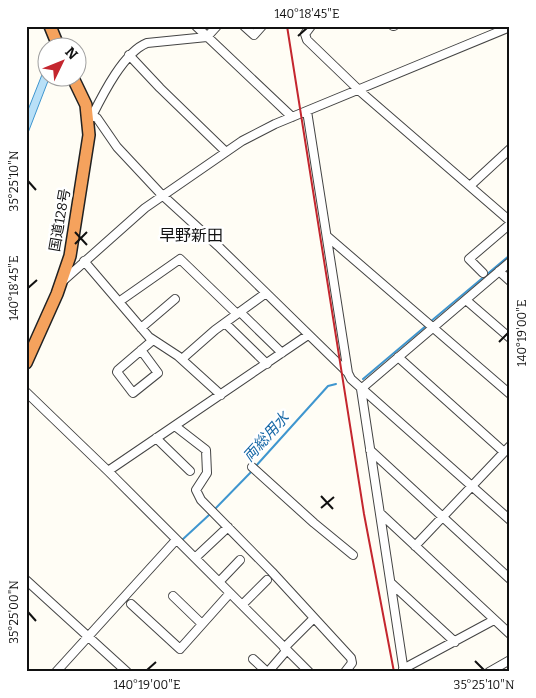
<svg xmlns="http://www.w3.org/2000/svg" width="536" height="698" font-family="Bitter,'Noto Sans JP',serif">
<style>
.water{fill:#b9e0f7;stroke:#3f96cf}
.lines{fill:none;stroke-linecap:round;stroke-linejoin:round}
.stream{stroke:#3f96cf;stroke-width:2}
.minor-casing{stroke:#444;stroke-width:10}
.highway-casing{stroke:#222;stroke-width:14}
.minor{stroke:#fff;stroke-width:8}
.highway{stroke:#f5a25d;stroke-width:11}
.rail{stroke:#c4262e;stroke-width:2}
.ticks{fill:none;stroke:#111;stroke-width:2}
.labels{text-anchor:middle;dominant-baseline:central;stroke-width:5;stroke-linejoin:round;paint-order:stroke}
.street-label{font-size:14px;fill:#111;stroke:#fff}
.water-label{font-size:15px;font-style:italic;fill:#1768a6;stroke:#fff}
.quarter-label{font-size:16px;fill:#111;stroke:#fff}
.neatline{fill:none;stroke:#111;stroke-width:2}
.ticks-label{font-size:12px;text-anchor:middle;fill:#111}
</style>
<rect width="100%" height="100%" fill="#fffdf5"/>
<path class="water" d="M47 62 48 78 56 83 48 81 26 138V115Z"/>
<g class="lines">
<path class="stream" d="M430 322 510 255
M363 379 427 325
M255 467 328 386 336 384
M214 510 252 471
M182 540 209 515"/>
<defs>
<path id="minor" d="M196 26 292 117
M244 26 254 35 262 26
M311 26 305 34 307 40 362 93 510 221
M393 26H394
M129 55 160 88 226 152
M307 111 348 373 351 379 510 520
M88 115 97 118 117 147 160 193 218 246 348 373
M92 116C103 94 124 52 147 43L207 37 217 26
M471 185 510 149
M328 237 510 394
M84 261 149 337 178 356 221 395
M499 271 510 281
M483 273 469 259 510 224
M64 280 145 208 242 141 275 124 510 27
M466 300 510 338
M120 301 180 259 237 314
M240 312 282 353
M225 323 267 364
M141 328 175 299
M141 350 158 373 133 393 117 372 118 370 153 340
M398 357 504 452
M182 359 215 330 266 293
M361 389 404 672
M361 389 510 262
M26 392 108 471 309 672
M175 426 206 450 207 473 196 490 201 500 272 572 351 658 352 663 345 672
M156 438 190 471
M370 450 510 579
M252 467 314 523 353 555
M108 471 308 335
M380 513 510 634
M415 546 510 446
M195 558 228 527
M26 580 127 672
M219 582 240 560
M391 583 455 642
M173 596 202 624
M131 604 180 649 230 593
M242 605 267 580
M284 648 314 618
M253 659 267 672
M403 669 494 620
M56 672 176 540
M268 672 287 650
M489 672 510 660"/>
<path id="highway" d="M50 26 59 48
M26 363 57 294 70 256 89 135 86 105 73 78"/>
</defs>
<use href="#minor" class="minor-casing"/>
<use href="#highway" class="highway-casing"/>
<use href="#minor" class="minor"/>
<use href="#highway" class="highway"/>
<path class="rail" d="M287 26 364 514 394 672"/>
</g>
<path class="ticks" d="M298 36 307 28M28 181 36 190M75 232 87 245M75 244 87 232M28 288 37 280M499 342 508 333M321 496 333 509M321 508 334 497M28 612 36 621M475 661 484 670M147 670 156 662"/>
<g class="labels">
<g class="street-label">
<text transform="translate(60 220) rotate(-80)">国道128号</text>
</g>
<g class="water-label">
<text transform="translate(266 437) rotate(-48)">両総用水</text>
</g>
<g class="quarter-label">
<text x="191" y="235">早野新田</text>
</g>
</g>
<rect width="536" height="698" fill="none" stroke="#ffffff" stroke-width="55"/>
<g transform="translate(62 62) rotate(47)"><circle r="24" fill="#ffffff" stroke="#a0a0a0"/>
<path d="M0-4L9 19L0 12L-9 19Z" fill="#c4262e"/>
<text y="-8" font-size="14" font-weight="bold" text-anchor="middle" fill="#111111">N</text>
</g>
<rect x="28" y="28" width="480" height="642" class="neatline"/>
<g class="ticks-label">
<text x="307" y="18">140°18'45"E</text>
<text transform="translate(14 181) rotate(-90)" y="4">35°25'10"N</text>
<text transform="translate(14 288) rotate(-90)" y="4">140°18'45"E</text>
<text transform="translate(522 333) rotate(-90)" y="4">140°19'00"E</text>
<text transform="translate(14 612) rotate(-90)" y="4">35°25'00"N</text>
<text x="147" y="689">140°19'00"E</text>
<text x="484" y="689">35°25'10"N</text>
</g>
</svg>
